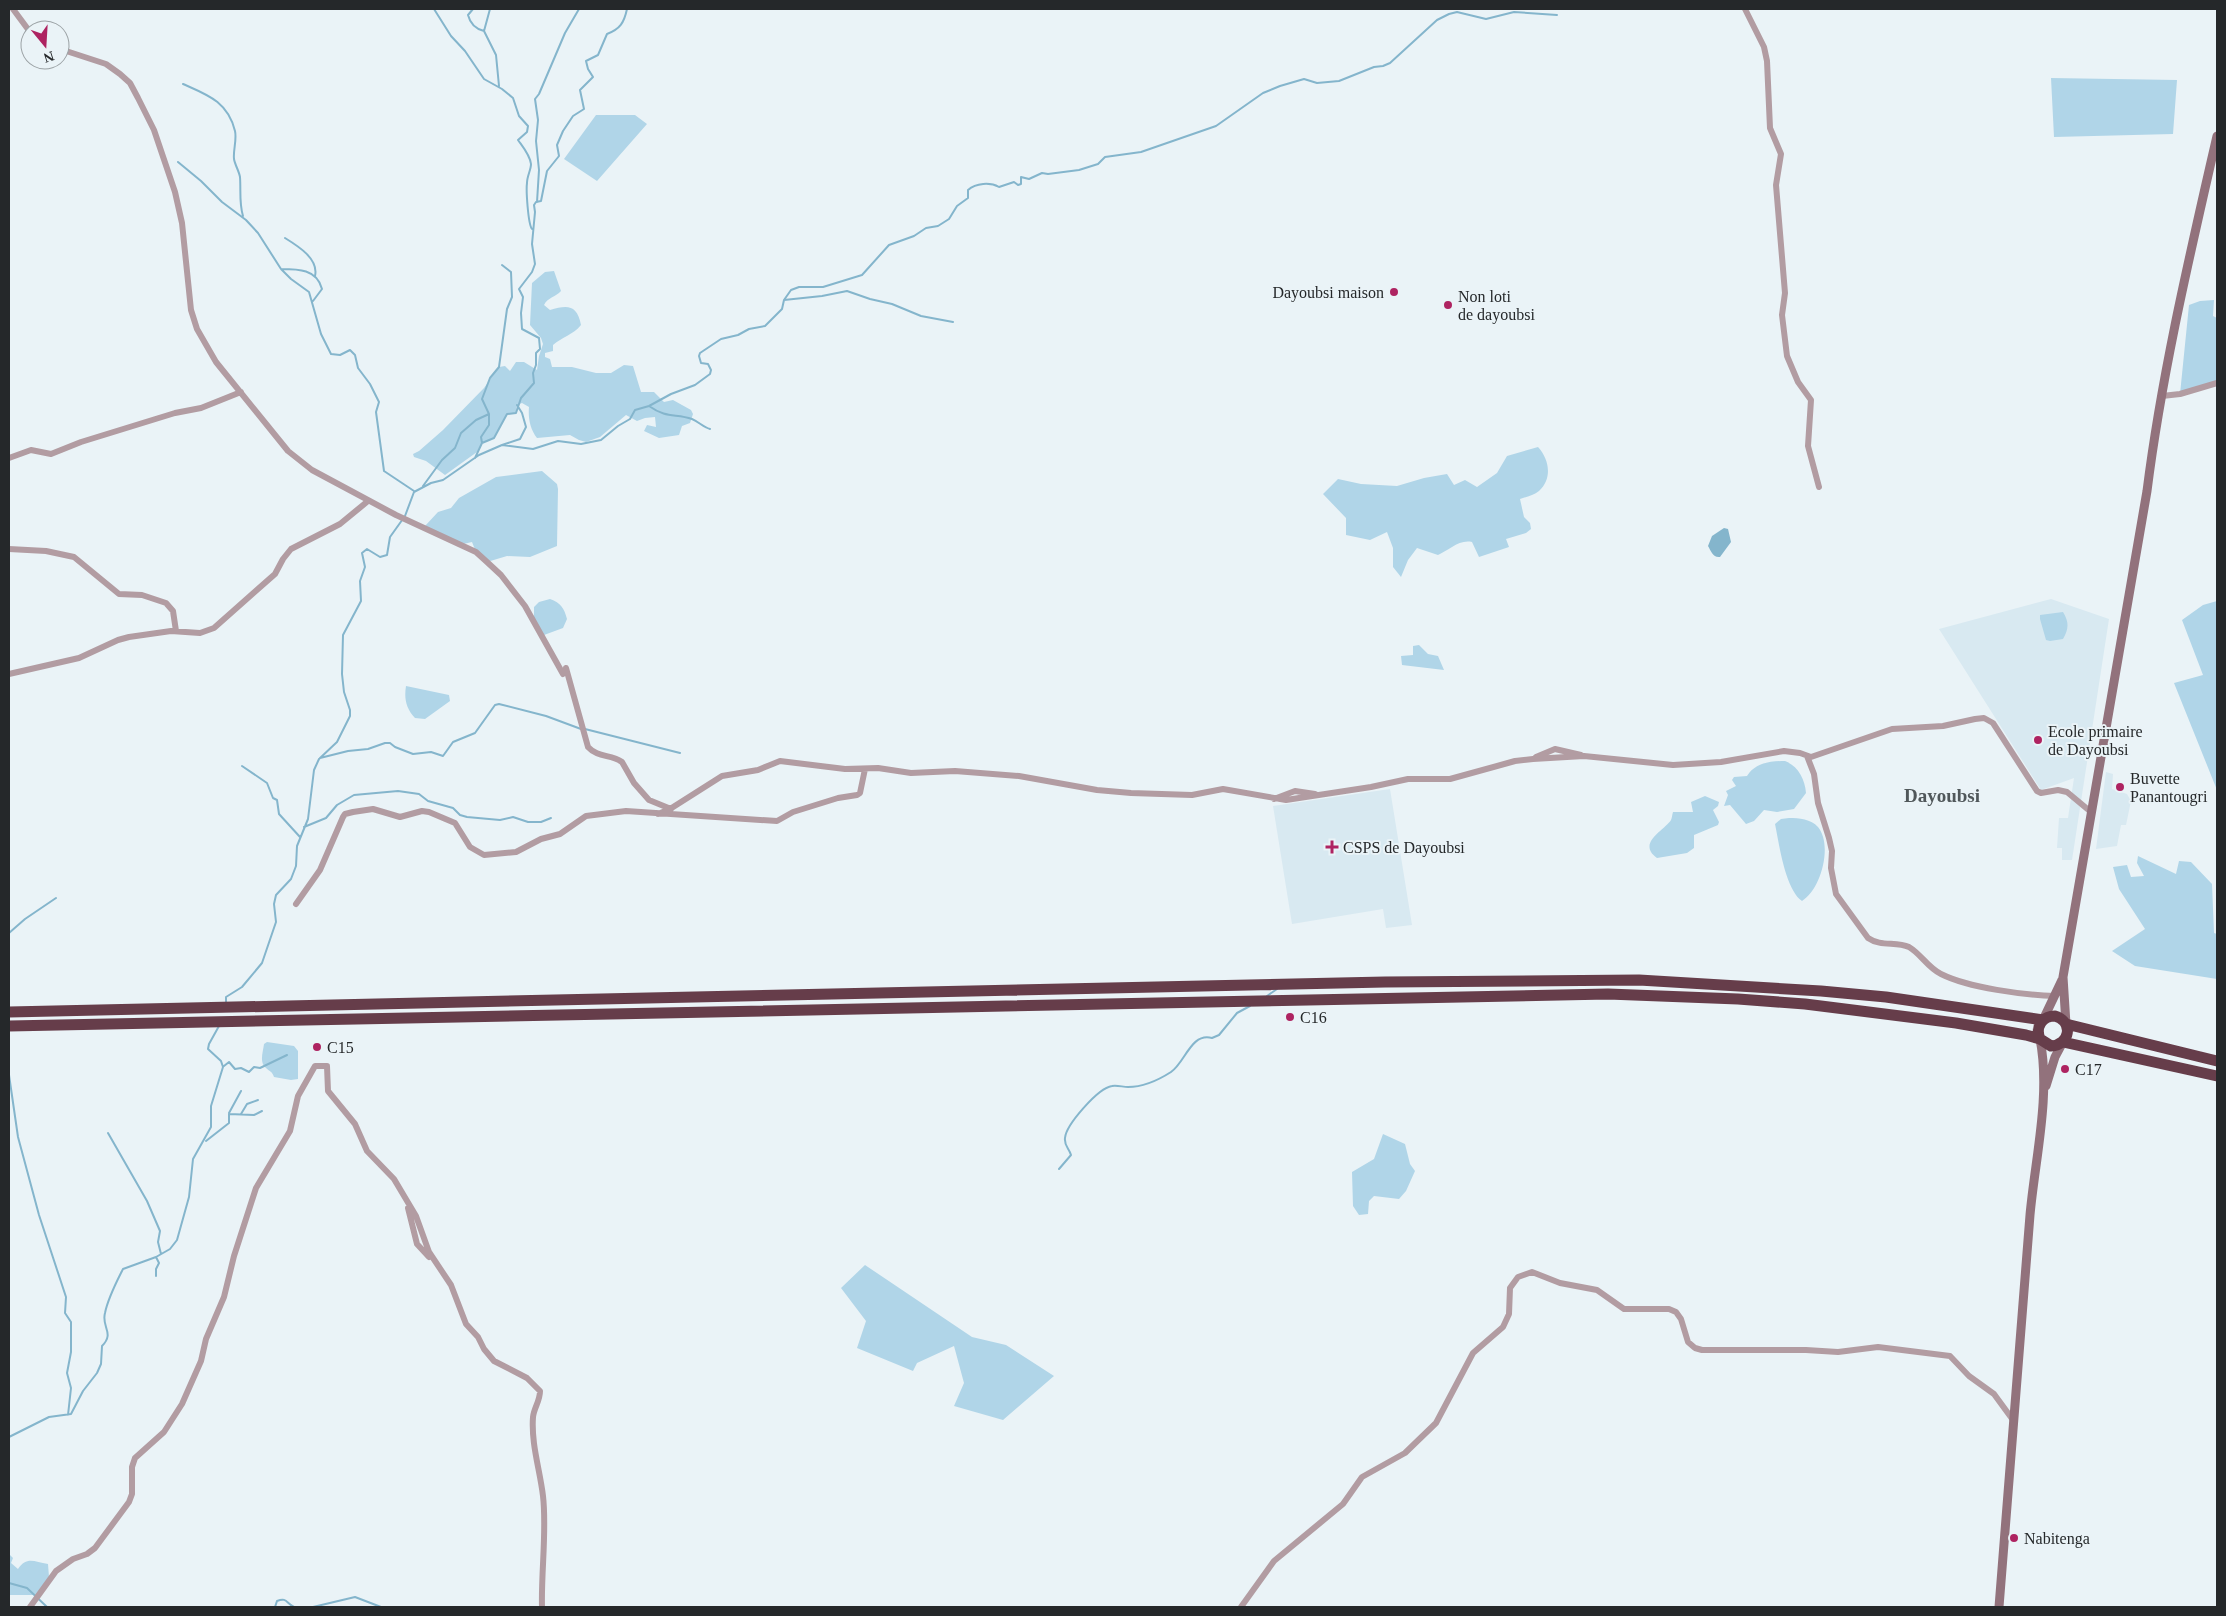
<svg xmlns="http://www.w3.org/2000/svg" width="2226" height="1616" font-family="Georgia,serif">
<style>
.built{fill:#d8e9f1}
.green{fill:#b0d5e8}
.water{fill:#84b5cc}
.lines{fill:none;stroke-linecap:round;stroke-linejoin:round}
.stream{stroke:#84b5cc;stroke-width:2}
.street{stroke:#b29ca2;stroke-width:6}
.secondary{stroke:#92727c;stroke-width:9}
.highway{stroke:#663d4a;stroke-width:11}
.poi-dot{fill:#ae2361;stroke:#eaf3f7;stroke-width:2}
.labels{text-anchor:middle;dominant-baseline:central;stroke-width:4;stroke-linejoin:round;paint-order:stroke}
.poi-label{font-size:16px;fill:#25282a;stroke:#eaf3f7;text-anchor:start}
.quarter-label{font-size:19px;font-weight:bold;fill:#50575a;stroke:#eaf3f7}
</style>
<rect width="100%" height="100%" fill="#eaf3f7"/>
<path class="built" d="M2051 599 2109 619 2072 860H2062V848H2057L2059 818H2068L2074 778 2041 790 1939 629Z
M2106 772 2113 774 2112 789 2127 794 2131 801 2126 825H2121L2117 846 2096 849Z
M1390 789 1412 925 1386 928 1383 909 1292 924 1273 806Z"/>
<path class="green" d="M2051 78 2177 80 2173 134 2054 137Z
M596 115H635L647 124 597 181 564 159Z
M554 271 561 291C556 297 548 297 544 305L550 310C567 305 577 304 581 325 573 335 562 337 553 345V351L545 353V357L550 359 552 367H572L596 373H611L624 365 633 366 641 392H654L664 402 673 400 691 410 693 414 690 423 682 426 679 435 659 438 644 431 647 425 656 427 655 417 645 418 637 421 626 415 600 437 586 442 579 440 570 435 537 438C530 429 528 418 529 407L522 403 517 405 516 413 507 414 494 438 482 443 477 452 445 475 426 461 414 457 413 454 419 451 443 430 484 388 499 367 505 366 510 371 516 362H524L537 370 539 356 543 344 541 338 530 325 532 283 545 272Z
M2214 300 2213 316 2217 318V383L2180 394 2189 305 2200 301Z
M1538 447C1549 459 1553 478 1539 491 1534 495 1526 497 1520 499L1524 517 1530 523 1531 529 1526 533 1506 539 1509 547 1479 557 1472 542C1459 539 1448 551 1438 555L1417 548 1408 560 1401 577 1393 567V548L1387 532 1370 540 1346 535V518L1323 494 1338 479 1361 484 1397 486 1424 478 1447 474 1454 485 1465 480 1477 487 1497 473 1507 456Z
M542 471 557 484 558 489 557 546 530 557 507 556 487 562 476 552 472 542 459 545 425 526 438 512 451 508 459 498 496 477Z
M550 599C561 603 564 608 567 619L563 628 544 635 534 620V607L539 602Z
M2217 601V790L2174 683 2203 675 2182 620 2203 605Z
M2063 612C2069 622 2069 628 2063 639L2050 641 2046 640 2040 619V615Z
M1419 645 1428 654 1438 656 1444 670 1402 665 1401 656 1413 655V646Z
M406 686 449 695 450 701 425 719 415 718C406 708 404 699 406 686Z
M1785 761C1798 766 1805 779 1806 793L1794 809 1777 812 1764 810 1754 821 1746 824 1730 805 1724 806 1728 795 1726 791 1736 786 1732 780 1734 777 1747 776C1755 763 1770 761 1785 761Z
M1705 796 1719 802 1718 806 1713 810 1719 822 1718 825 1694 835V848L1687 853 1657 858C1636 843 1665 830 1671 820 1672 818 1672 815 1673 812H1693L1691 802Z
M1789 818C1799 818 1811 819 1818 827 1833 845 1821 890 1802 901 1785 889 1779 843 1775 824L1781 819Z
M2138 856 2176 874 2179 861 2191 862 2212 884 2214 933 2217 934V979L2135 966 2112 951 2145 929 2119 889 2113 867 2127 865 2131 877 2144 876 2137 863Z
M267 1042 294 1046 298 1051V1079L291 1080 274 1077C272 1071 270 1072 266 1068 259 1063 263 1052 264 1044Z
M1383 1134 1405 1144 1410 1164 1415 1171 1406 1191 1399 1199 1374 1196 1369 1201 1368 1214 1359 1215 1353 1206 1352 1172 1374 1159Z
M865 1265 972 1337 1006 1345 1054 1376 1003 1420 954 1406 964 1383 954 1346 917 1363 913 1371 857 1348 866 1321 841 1288Z
M9 1554 13 1558 11 1563 18 1569C27 1556 34 1562 48 1564L49 1577 39 1595H9Z"/>
<path class="water" d="M1724 528 1728 529 1731 542 1720 557C1713 558 1711 551 1708 546L1712 536Z"/>
<g class="lines">
<path class="stream" d="M434 9 451 36 465 51 484 79 502 89 513 98 519 116 528 126 527 132 518 140C523 147 530 155 531 164 531 170 527 176 527 183 526 190 528 224 532 229
M473 9 468 15C470 23 476 29 484 31
M490 9 484 31 496 55 499 86
M183 84C208 95 228 102 235 131 237 140 233 150 234 159 235 165 239 171 240 177 241 191 239 203 243 216
M178 162 201 181 222 202 246 220 258 233 281 269 291 279 309 292 321 334 331 354 340 355 350 350 355 355 358 368 370 384 379 402 376 412 384 471 414 491
M537 202 539 170 536 141 538 120 535 99 539 94 565 33 579 9
M285 238C298 246 319 259 315 276
M281 269C298 269 317 269 322 289L313 301
M784 300 822 296 847 291 870 299 892 304 921 316 953 322
M649 406C667 419 676 413 692 419 699 422 703 427 710 429
M482 443 481 437 489 425V414
M502 445 520 439 526 427 522 413 517 405
M475 458 482 443 494 438 507 414 516 413 521 398 534 383 533 373 536 365V353L540 349 539 338 522 329 521 313 523 297 519 289 532 272 535 264 532 244 535 212 534 205 536 202 541 201 547 171 559 156 557 145 563 131 573 116 584 109 580 90 593 77 588 69 586 61 598 55 607 34C620 29 624 23 627 9
M423 486 442 460 455 448 461 433 476 420 489 414 482 399 490 378 499 367 507 309 512 297 511 272 502 265
M585 729 680 753
M320 758 348 751 368 749 385 743H390L395 747 413 754 431 752 443 756 453 742 475 733 495 705 499 704 546 716 581 729
M242 766 267 783 273 798 277 800 279 814 300 837
M304 827 326 818 337 805 354 795 398 791 419 794 428 801 453 808 460 815 467 817 500 820 513 817 528 822H541L551 818
M9 933 25 919 56 898
M1267 996 1277 989
M226 1002V997L242 987 262 963 276 922 274 904 276 895 291 879 296 866 297 846 308 819 314 770 319 759 337 742 350 716V710L344 692 342 674 343 635 361 601 360 581 365 567 362 553 367 549 380 557 387 555 390 537 405 516 414 492 431 483 443 480 479 455 502 445 533 449 558 441 581 444 601 440 618 426 630 419 635 410 649 406 671 394 695 385 710 374 711 370 708 364 701 363 699 356 700 353 721 339 738 335 749 329 765 326 782 309 784 300 791 290 799 287H823L862 275 889 245 914 236 926 228 938 226 949 219 957 206 968 198V190C976 183 990 182 999 187L1014 182 1018 185 1021 184V177L1029 179 1042 173 1048 174 1079 170 1098 164 1105 157 1141 152 1216 126 1263 93 1280 86 1304 79 1317 83 1339 81 1374 67 1383 66 1390 63 1437 20 1449 14 1457 12 1486 19 1514 12 1557 15
M9 1045V1075L18 1137 39 1215 66 1297 65 1313 71 1322V1352L67 1373 71 1388 68 1415
M224 1066 229 1062 235 1069 241 1068 249 1072 254 1067 260 1068 287 1055
M229 1113 241 1091
M241 1114 247 1104 258 1100
M108 1133 147 1201 160 1231 158 1242 161 1254
M206 1141 229 1123V1114L254 1115 262 1111
M1059 1169 1071 1155C1069 1148 1064 1146 1065 1138 1066 1125 1098 1088 1112 1086 1117 1085 1123 1087 1128 1087 1144 1087 1157 1081 1171 1072 1185 1063 1191 1032 1212 1038L1219 1035 1237 1013 1250 1006
M156 1276V1269L159 1263 156 1257
M9 1437 49 1417 71 1414 83 1391 97 1373 101 1364 102 1346C115 1333 101 1327 105 1313 108 1298 116 1283 123 1269L156 1257 170 1249 177 1240 189 1197 193 1159 211 1127V1106L223 1067 221 1061 208 1049 209 1044 219 1026
M9 1583 27 1588 47 1607
M275 1607 277 1601C287 1597 286 1603 294 1607
M313 1607 355 1597 381 1607"/>
<path class="street" d="M13 9 30 32
M1745 9 1764 47 1767 61 1770 128 1781 154 1776 185 1785 293 1782 315 1787 356 1798 382 1811 400 1808 446 1819 487
M60 49 106 64 120 74 130 83 138 98 154 130 175 192 182 223 191 310 197 329 216 362 288 451 312 470 396 515 476 552 487 562 501 575 525 606 563 674
M2162 396 2180 394 2217 383
M9 458 31 450 51 454 81 442 175 413 201 408 241 392
M9 549 46 551 74 557 119 594 142 595 166 603 173 611 176 631
M566 668 588 747C598 758 611 754 622 762L634 783 649 800 671 809
M9 674 79 658 118 640 129 637 171 631 200 633 214 628 275 574 283 559 291 549 340 524 368 501
M1807 756 1814 774 1818 803 1829 838 1832 851 1831 868 1836 894 1868 938C1881 947 1896 941 1909 947 1921 954 1928 968 1941 974 1969 988 2024 995 2055 996
M1536 757 1555 749 1581 755
M1274 799 1295 791 1315 794
M658 814 670 809 722 776 758 770 780 761 845 769 878 768 911 773 955 771 1019 776 1097 790 1131 793 1192 795 1223 789 1286 800 1371 787 1408 779H1450L1515 761 1533 759 1584 756 1673 765 1721 762 1784 751 1800 753 1811 757 1892 729 1943 726 1975 719 1984 718 1993 723 2037 791 2041 793 2058 790 2067 792 2091 812
M296 904 320 870 343 817 345 814 353 812 373 809 400 817 422 811 429 812 455 823 470 847 484 855 516 852 541 839 560 834 586 816 626 811 777 821 793 812 838 798 857 795 860 793 865 769
M408 1208 417 1244 429 1257
M30 1607 56 1571 73 1559 87 1554 95 1548 129 1502 132 1494V1467L135 1458 164 1432 182 1404 201 1361 206 1339 224 1297 234 1256 256 1188 290 1131 298 1096 315 1066H327L328 1091 355 1124 367 1151 394 1179 416 1216 429 1252 451 1285 466 1324 478 1337 484 1349 494 1361 527 1378 540 1391C540 1401 534 1408 533 1417 531 1444 540 1470 543 1496 547 1530 541 1572 542 1607
M1241 1607 1274 1561 1343 1504 1362 1477 1405 1453 1436 1423 1473 1353 1503 1327 1509 1314 1510 1288 1518 1277 1532 1272 1560 1283 1597 1290 1624 1309H1669L1676 1312 1681 1319 1688 1342 1695 1348 1702 1350H1806L1838 1352 1878 1347 1950 1356 1969 1376 1994 1394 2013 1420"/>
<path class="secondary" d="M2043 1020 2062 980
M2066 1024 2063 977 2147 491C2162 372 2190 254 2217 136
M2046 1086 2055 1057 2063 1042
M1999 1607C2010 1477 2019 1346 2030 1215 2035 1159 2051 1095 2040 1039"/>
<path class="highway" d="M9 1012 1385 982 1639 980 1821 991 1886 997 2043 1020
M2066 1024 2217 1061
M9 1026 1608 994 1738 999 1805 1004 1956 1023 2026 1035 2040 1039 2051 1046C2070 1045 2074 1022 2055 1016 2042 1016 2035 1027 2040 1039
M2063 1042 2217 1076"/>
</g>
<g class="poi-dot">
<circle cx="1394" cy="292" r="5"/>
<circle cx="1448" cy="305" r="5"/>
<circle cx="2038" cy="740" r="5"/>
<circle cx="2120" cy="787" r="5"/>
<path d="M1329.5 839.5h5v5h5v5h-5v5h-5v-5h-5v-5h5z"/>
<circle cx="1290" cy="1017" r="5"/>
<circle cx="317" cy="1047" r="5"/>
<circle cx="2065" cy="1069" r="5"/>
<circle cx="2014" cy="1538" r="5"/>
</g>
<g class="labels">
<g class="poi-label">
<text x="1384" y="292" text-anchor="end">Dayoubsi maison</text>
<text x="1458" y="296">Non loti<tspan x="1458" dy="18">de dayoubsi</tspan></text>
<text x="2048" y="731">Ecole primaire<tspan x="2048" dy="18">de Dayoubsi</tspan></text>
<text x="2130" y="778">Buvette<tspan x="2130" dy="18">Panantougri</tspan></text>
<text x="1343" y="847">CSPS de Dayoubsi</text>
<text x="1300" y="1017">C16</text>
<text x="327" y="1047">C15</text>
<text x="2075" y="1069">C17</text>
<text x="2024" y="1538">Nabitenga</text>
</g>
<g class="quarter-label">
<text x="1942" y="795">Dayoubsi</text>
</g>
</g>
<rect width="2226" height="1616" fill="none" stroke="#25282a" stroke-width="20"/>
<g transform="translate(45 45) rotate(162)"><circle r="24" fill="#eaf3f7" stroke="#9ba2a5"/>
<path d="M0-4L9 19L0 12L-9 19Z" fill="#ae2361"/>
<text y="-8" font-size="14" font-weight="bold" text-anchor="middle" fill="#25282a">N</text>
</g>
</svg>
